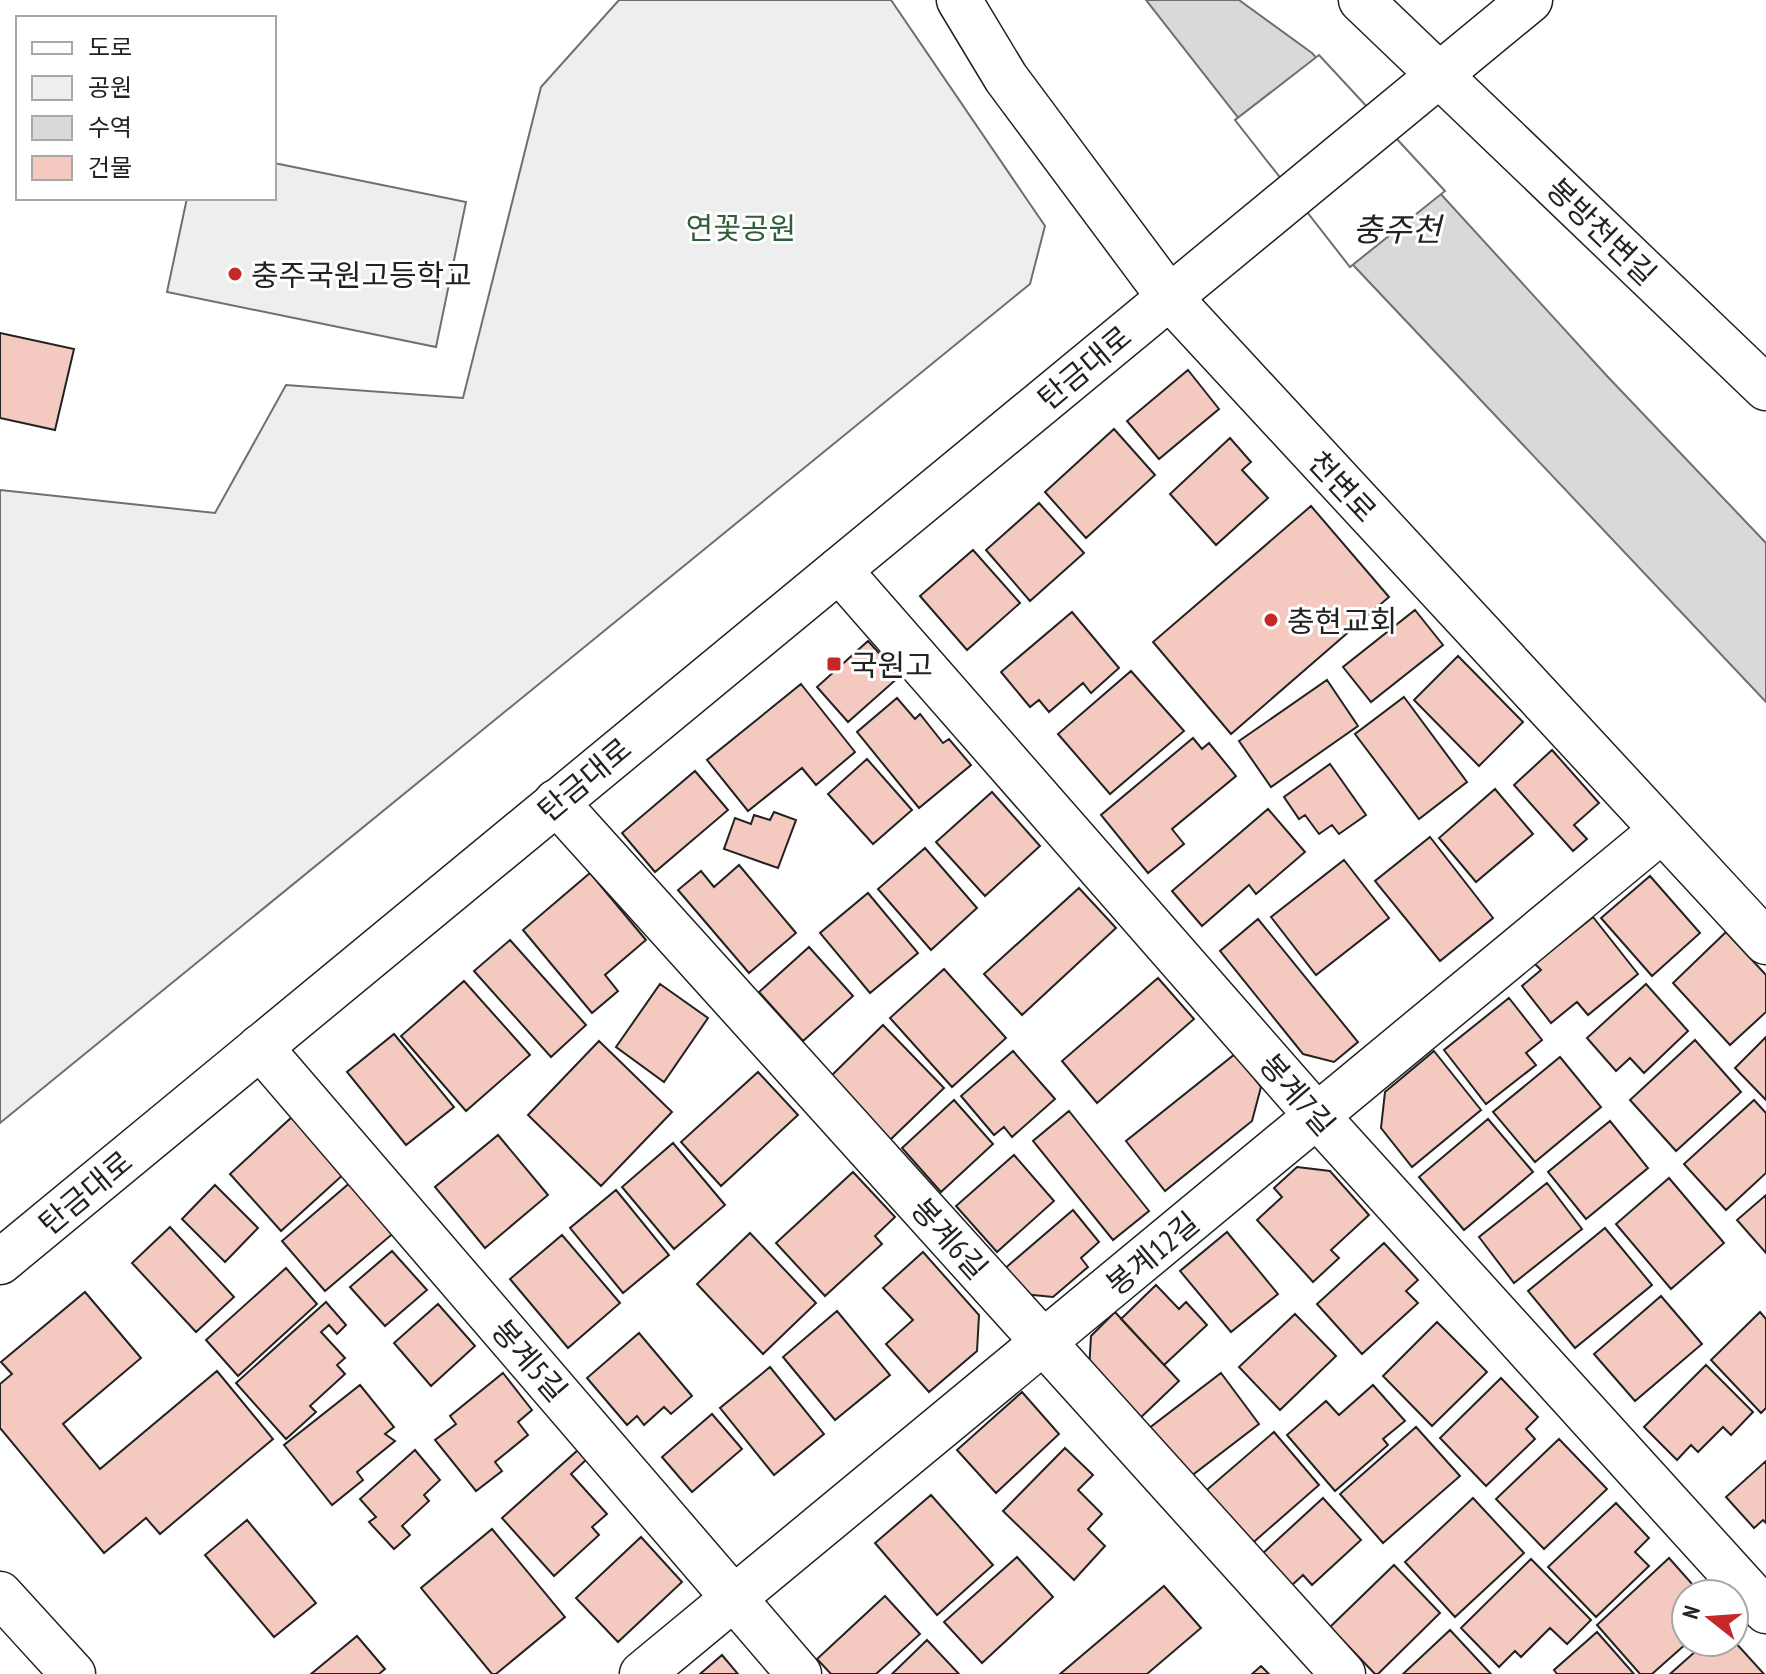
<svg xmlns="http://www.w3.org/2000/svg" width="1766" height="1674" font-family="'PT Sans Narrow','Noto Sans KR',sans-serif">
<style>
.green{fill:#eee;stroke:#6f6f6f;stroke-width:2}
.water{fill:#d9d9d9;stroke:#6f6f6f;stroke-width:2}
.pier{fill:#fff;stroke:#6f6f6f;stroke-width:2}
.building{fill:#f3c9c0;stroke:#222;stroke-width:2}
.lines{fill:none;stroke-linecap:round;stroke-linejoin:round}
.minor-casing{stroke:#222;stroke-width:47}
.tertiary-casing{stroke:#222;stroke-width:47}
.secondary-casing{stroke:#222;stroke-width:47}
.minor{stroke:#fff;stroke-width:44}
.tertiary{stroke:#fff;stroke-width:44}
.secondary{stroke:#fff;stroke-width:44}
.poi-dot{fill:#c62828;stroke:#fff;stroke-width:3}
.labels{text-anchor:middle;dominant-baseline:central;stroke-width:6;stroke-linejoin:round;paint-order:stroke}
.park-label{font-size:30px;fill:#2f5e38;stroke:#fff}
.street-label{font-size:30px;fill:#222;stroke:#fff}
.poi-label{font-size:30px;fill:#222;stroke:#fff;text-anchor:start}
.water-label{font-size:32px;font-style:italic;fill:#222;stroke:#fff}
</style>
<rect width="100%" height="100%" fill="#fff"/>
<path class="green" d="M619 0H891L1045 226 1030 284 0 1123V490L215 513 286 385 463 398 541 87Z
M274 163 466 202 436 347 167 292 187 198H274Z"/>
<path class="water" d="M1146 0H1239L1312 53 1607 376 1766 543V702L1355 267Z"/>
<path class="pier" d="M1319 55 1445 191 1350 267 1235 120Z"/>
<path class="building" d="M0 333 74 349 55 430 0 418Z
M1188 370 1219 409 1159 459 1127 421Z
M1114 429 1155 475 1086 538 1045 492Z
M1230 438 1251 462 1242 470 1268 498 1216 545 1170 494Z
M1039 503 1084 553 1030 601 986 550Z
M1311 506 1389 597 1231 734 1153 642Z
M973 550 1020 603 967 650 920 596Z
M1415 610 1443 645 1371 702 1343 667Z
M1072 612 1119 668 1091 693 1083 683 1049 712 1039 700 1030 707 1001 672Z
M868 641 900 676 848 722 817 687Z
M1458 656 1523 722 1479 766 1414 700Z
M1131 671 1184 731 1110 794 1058 734Z
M1327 680 1358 726 1271 787 1239 741Z
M801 684 855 752 816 785 802 768 748 811 707 760Z
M1404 697 1467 782 1419 819 1355 734Z
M897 698 915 719 920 714 943 743 949 739 971 765 919 808 857 732Z
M1193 738 1202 749 1209 743 1236 776 1172 829 1184 844 1148 873 1101 815Z
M1552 750 1599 803 1574 825 1587 839 1573 851 1514 785Z
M867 759 912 810 873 844 828 794Z
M1330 764 1366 815 1339 834 1332 825 1319 834 1305 815 1299 819 1284 797Z
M695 771 728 810 655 872 622 833Z
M1495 789 1533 834 1476 882 1439 838Z
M992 792 1040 846 985 896 936 842Z
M1268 809 1305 852 1256 894 1249 885 1202 926 1172 891Z
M774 812 796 820 778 868 724 849 735 818 751 824 754 815 770 820Z
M1430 837 1493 918 1440 961 1375 881Z
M925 848 977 908 931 950 878 889Z
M1344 860 1389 918 1316 975 1271 917Z
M739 865 796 933 749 973 678 890 701 871 714 887Z
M590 873 646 940 605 975 618 991 592 1013 523 930Z
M1650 876 1700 933 1652 976 1601 918Z
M1079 888 1116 928 1022 1015 984 974Z
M868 893 918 953 870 993 820 933Z
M1593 917 1638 974 1588 1015 1577 1002 1551 1023 1522 986 1541 970 1535 964Z
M1258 919 1358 1042 1334 1062 1303 1054 1220 951Z
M1726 932 1766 975V1012L1730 1045 1673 983Z
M510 940 586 1025 551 1057 474 971Z
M809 947 853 996 803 1041 759 992Z
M944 969 1006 1038 952 1087 890 1018Z
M1158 978 1194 1019 1097 1103 1062 1061Z
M464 981 530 1055 466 1111 401 1036Z
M660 984 708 1018 664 1082 616 1047Z
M1646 984 1688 1031 1644 1073 1630 1058 1616 1071 1587 1038Z
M1509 998 1542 1040 1526 1053 1536 1065 1486 1104 1444 1050Z
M883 1025 944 1088 890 1140 830 1077Z
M394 1034 454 1107 406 1145 347 1072Z
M1766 1037V1100L1735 1068Z
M1695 1040 1741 1092 1676 1151 1630 1100Z
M599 1041 672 1112 601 1186 528 1115Z
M1013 1051 1055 1099 1012 1137 1004 1127 994 1135 961 1096Z
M1434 1051 1481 1110 1412 1167 1381 1128 1385 1092Z
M1235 1054 1261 1087 1252 1121 1165 1191 1126 1141Z
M1560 1057 1601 1107 1535 1162 1493 1112Z
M758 1072 798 1115 721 1186 681 1142Z
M954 1100 993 1144 941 1192 902 1148Z
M1754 1100 1766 1113V1173L1726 1210 1684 1164Z
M1069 1111 1149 1211 1113 1240 1033 1141Z
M293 1116 345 1173 281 1231 230 1174Z
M1488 1119 1533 1172 1464 1230 1419 1177Z
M1610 1121 1648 1168 1586 1219 1548 1172Z
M498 1135 548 1195 485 1248 435 1187Z
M673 1143 725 1205 674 1249 622 1187Z
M1014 1155 1054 1201 997 1252 956 1206Z
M1297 1167 1330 1171 1369 1215 1331 1250 1339 1258 1313 1282 1257 1220 1282 1197 1274 1188Z
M853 1172 895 1217 875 1236 882 1244 825 1296 776 1243Z
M1669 1178 1724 1243 1671 1289 1616 1224Z
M352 1181 396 1231 325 1291 282 1241Z
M1547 1183 1582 1229 1514 1283 1479 1237Z
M215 1185 258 1228 225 1262 182 1219Z
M616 1190 669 1255 623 1293 570 1228Z
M1766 1195V1253L1737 1220Z
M1073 1210 1099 1242 1081 1258 1088 1267 1053 1297 1023 1294 1003 1270Z
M170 1227 234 1297 196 1332 132 1263Z
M1605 1228 1652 1285 1575 1348 1528 1291Z
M1227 1232 1278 1294 1231 1332 1180 1271Z
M750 1233 816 1303 763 1354 697 1284Z
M562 1235 620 1303 568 1348 510 1279Z
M1384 1243 1418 1280 1406 1291 1418 1303 1362 1354 1317 1304Z
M392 1251 427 1290 385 1326 350 1287Z
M923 1252 979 1315 977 1351 929 1392 886 1344 913 1320 883 1288Z
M286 1268 317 1304 238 1376 206 1340Z
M1156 1285 1179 1309 1186 1302 1207 1325 1164 1365 1121 1319Z
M85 1292 141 1358 63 1424 100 1469 217 1371 273 1439 160 1534 146 1518 104 1553 0 1428V1384L12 1374 1 1362Z
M1661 1296 1702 1344 1635 1401 1594 1354Z
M326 1302 346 1325 337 1334 329 1325 321 1332 345 1358 337 1365 345 1374 310 1406 316 1412 286 1439 236 1383Z
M438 1304 475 1346 431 1386 394 1343Z
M837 1311 890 1375 835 1420 783 1357Z
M1115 1312 1179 1381 1136 1422 1089 1370 1091 1336Z
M1760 1312 1766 1319V1408L1761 1413 1711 1360Z
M1295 1314 1336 1356 1280 1410 1239 1367Z
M1437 1322 1487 1372 1432 1426 1383 1376Z
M639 1333 692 1396 671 1414 664 1407 644 1425 637 1416 627 1425 587 1378Z
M1706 1365 1753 1412 1731 1435 1723 1427 1698 1452 1691 1445 1677 1460 1644 1427Z
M770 1367 824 1434 774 1475 720 1408Z
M503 1373 532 1410 518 1422 528 1435 495 1462 502 1471 476 1491 435 1440 456 1424 450 1416Z
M1221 1373 1259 1424 1186 1480 1148 1429Z
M1501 1378 1538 1417 1526 1429 1535 1439 1486 1486 1440 1438Z
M360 1385 394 1427 385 1434 395 1441 357 1472 363 1480 332 1505 284 1445Z
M1373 1385 1405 1421 1383 1439 1388 1445 1335 1491 1287 1435 1326 1401 1339 1415Z
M1022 1392 1059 1434 996 1493 957 1450Z
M712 1414 742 1449 692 1492 662 1457Z
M1416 1427 1460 1476 1383 1543 1340 1494Z
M1274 1432 1319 1485 1248 1547 1202 1494Z
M1559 1439 1607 1489 1544 1549 1496 1499Z
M1065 1448 1093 1475 1078 1490 1102 1514 1088 1529 1105 1546 1074 1580 1003 1511Z
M415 1450 440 1480 424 1495 429 1501 402 1526 410 1535 394 1549 369 1522 376 1517 360 1499Z
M578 1450 587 1459 571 1474 607 1514 592 1527 599 1535 554 1576 502 1518Z
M1766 1461V1523L1763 1520 1754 1528 1726 1497Z
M931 1495 993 1565 937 1615 875 1543Z
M1323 1498 1361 1540 1312 1585 1303 1575 1291 1586 1262 1554Z
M1473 1498 1524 1553 1455 1617 1405 1562Z
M1616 1503 1649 1538 1635 1552 1649 1566 1596 1617 1548 1567Z
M247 1520 316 1603 274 1637 205 1555Z
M492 1529 565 1617 496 1674H492L421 1588Z
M641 1537 682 1582 618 1642 576 1598Z
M1017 1557 1053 1597 982 1663 944 1622Z
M1669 1558 1701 1594H1686L1688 1642 1652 1674H1640L1597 1625Z
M1531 1559 1591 1620 1567 1644 1550 1628 1521 1657 1515 1651 1499 1667 1461 1628Z
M1394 1565 1440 1613 1378 1674H1375L1330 1627Z
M1164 1586 1201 1628 1147 1674H1060Z
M885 1596 920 1634 876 1674H831L817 1659Z
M1450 1630 1491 1674H1403Z
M1597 1632 1634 1674H1557L1554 1670Z
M357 1636 385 1669 379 1674H311Z
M927 1640 959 1674H892Z
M1734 1641 1764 1674H1670L1706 1642Z
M722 1655 738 1674H700Z
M1261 1666 1269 1674H1252Z"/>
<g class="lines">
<defs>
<path id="minor" d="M959 0 1006 78 1169 297 1766 942
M1361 0 1766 388
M839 570 1317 1116 1766 1611
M556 802 1343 1674
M260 1047 799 1674
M642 1674 1661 831"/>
<path id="tertiary" d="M0 1594 73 1674"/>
<path id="secondary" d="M0 1262 1530 0"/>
</defs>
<use href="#minor" class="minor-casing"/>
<use href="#tertiary" class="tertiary-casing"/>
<use href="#secondary" class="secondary-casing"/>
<use href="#minor" class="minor"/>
<use href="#tertiary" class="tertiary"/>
<use href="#secondary" class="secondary"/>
</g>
<g class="poi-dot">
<circle cx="235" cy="274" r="8"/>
<circle cx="1271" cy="620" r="8"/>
<rect x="826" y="656" width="16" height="16" rx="4"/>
</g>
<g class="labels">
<g class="park-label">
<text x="741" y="227">연꽃공원</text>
</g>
<g class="street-label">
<text transform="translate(1602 231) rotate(44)">봉방천변길</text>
<text transform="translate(1084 367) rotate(-40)">탄금대로</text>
<text transform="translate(1343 486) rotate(47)">천변로</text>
<text transform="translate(584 779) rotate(-40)">탄금대로</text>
<text transform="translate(1298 1094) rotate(49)">봉계7길</text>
<text transform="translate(85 1192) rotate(-40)">탄금대로</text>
<text transform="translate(950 1238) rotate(48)">봉계6길</text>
<text transform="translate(1152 1253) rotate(-40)">봉계12길</text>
<text transform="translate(530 1360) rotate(49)">봉계5길</text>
</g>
<g class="poi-label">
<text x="251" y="274">충주국원고등학교</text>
<text x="1287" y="620">충현교회</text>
<text x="850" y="664">국원고</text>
</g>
<g class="water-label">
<text x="1397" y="229">충주천</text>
</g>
</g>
<rect x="16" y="16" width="260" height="184" fill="#ffffff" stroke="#a7a7a7" stroke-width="2"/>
<rect x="32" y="42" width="40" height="12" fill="#ffffff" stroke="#a7a7a7" stroke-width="2"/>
<text x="88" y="56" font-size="24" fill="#222222">도로</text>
<rect x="32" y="76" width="40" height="24" fill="#eeeeee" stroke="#a7a7a7" stroke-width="2"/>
<text x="88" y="96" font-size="24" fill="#222222">공원</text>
<rect x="32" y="116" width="40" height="24" fill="#d9d9d9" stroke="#a7a7a7" stroke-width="2"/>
<text x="88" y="136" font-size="24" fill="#222222">수역</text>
<rect x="32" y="156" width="40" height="24" fill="#f3c9c0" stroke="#a7a7a7" stroke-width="2"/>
<text x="88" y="176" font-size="24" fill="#222222">건물</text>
<g transform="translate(1710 1618) rotate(287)"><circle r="38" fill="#ffffff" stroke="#a7a7a7" stroke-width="2"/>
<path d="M0-6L14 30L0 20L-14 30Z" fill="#c62828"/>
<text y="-12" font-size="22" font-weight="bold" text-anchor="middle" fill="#222222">N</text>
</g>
</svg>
